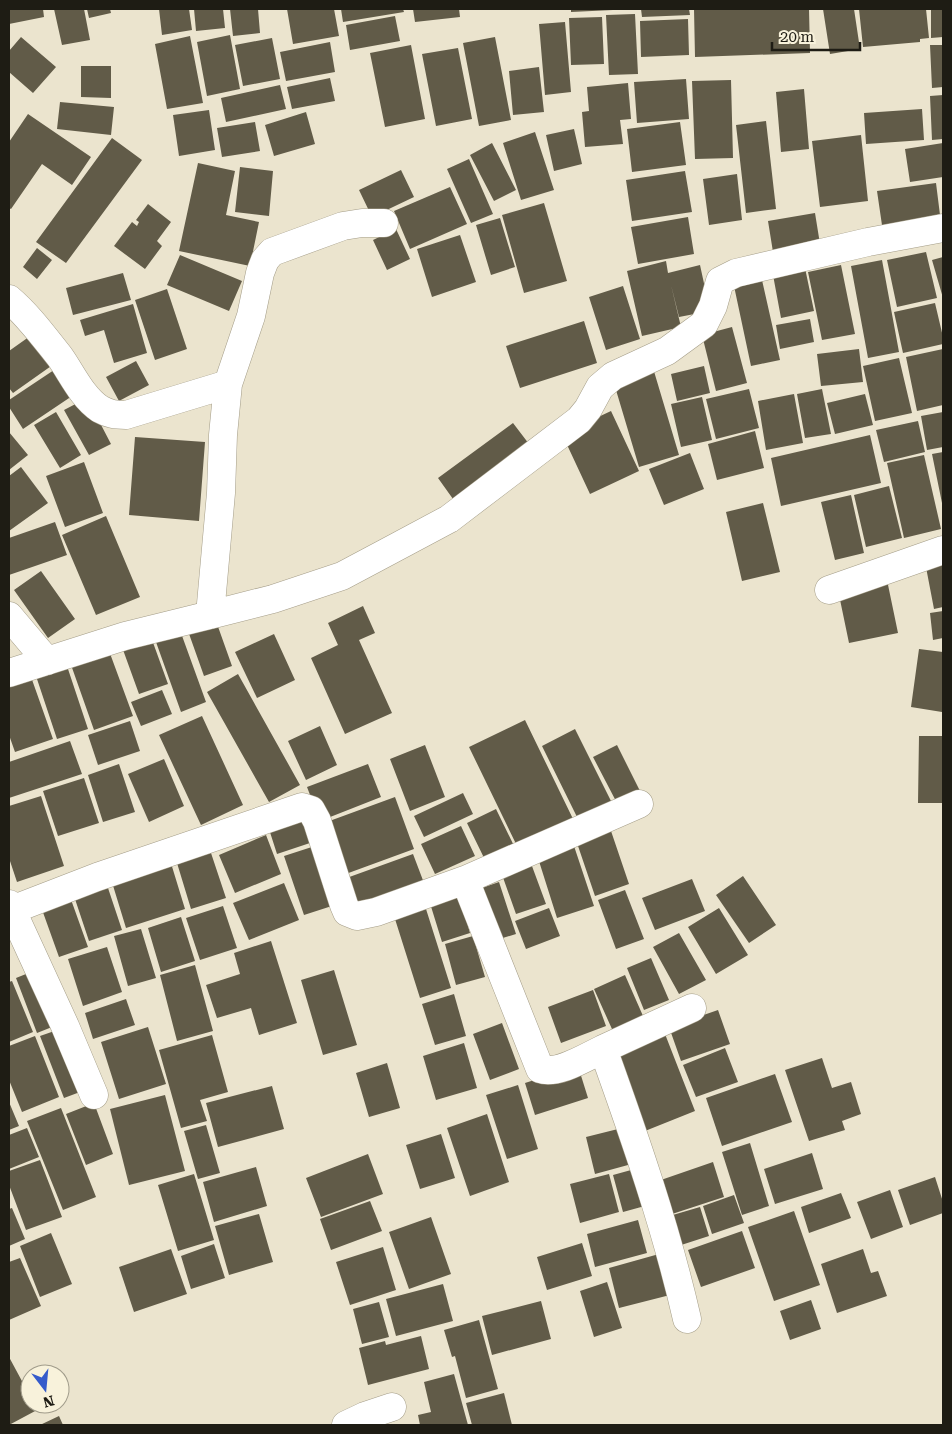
<svg xmlns="http://www.w3.org/2000/svg" width="952" height="1434" font-family="'Roboto Serif',serif">
<style>
.building{fill:#615b48}
.lines{fill:none;stroke-linecap:round;stroke-linejoin:round}
.minor-casing{stroke:#a49d88;stroke-width:29}
.minor{stroke:#fff;stroke-width:28}
</style>
<rect width="100%" height="100%" fill="#ebe4ce"/>
<path class="building" d="M9 9H43L44 17 9 24Z
M54 9H84L90 40 62 45Z
M87 9H110L111 13 89 18Z
M159 9H189L192 30 162 35Z
M194 9H223L225 28 196 31Z
M230 9H258L260 33 233 36Z
M287 9H334L339 36 293 44Z
M341 9H403L404 12 343 22Z
M413 9H459L460 17 415 22Z
M571 9H613V10L571 12Z
M641 9H689L690 15 642 17Z
M694 9H809L810 53 695 57Z
M823 9H854L860 49 830 54Z
M859 9H926L929 38 920 39V42L863 47Z
M931 9H943V37L931 38Z
M635 14 638 74 609 75 606 15Z
M395 16 400 41 350 50 346 25Z
M602 17 604 64 571 65 569 18Z
M688 19 689 55 641 57 640 21Z
M565 22 571 92 545 95 539 24Z
M230 35 240 89 207 96 197 42Z
M190 36 203 103 167 109 155 44Z
M21 37 56 67 33 93 9 72V51Z
M495 37 511 120 479 126 463 43Z
M272 38 280 79 243 86 235 45Z
M330 42 335 72 286 81 280 52Z
M411 45 425 119 385 127 370 53Z
M930 45H943V87L932 88Z
M458 48 472 119 436 126 422 54Z
M81 66H111V98L81 97Z
M539 67 544 112 513 115 509 71Z
M330 78 335 101 292 109 287 87Z
M686 79 689 119 637 123 634 82Z
M731 80 733 158 695 159 692 81Z
M628 83 631 119 620 120 623 144 585 147 582 112 589 111 587 87Z
M280 85 286 109 226 122 221 98Z
M804 89 809 149 781 152 776 92Z
M943 95V139L932 140 930 96Z
M60 102 114 107 111 135 57 129Z
M922 109 924 140 866 144 864 113Z
M209 110 215 150 179 156 173 115Z
M306 112 315 144 274 156 265 125Z
M28 114 91 157 72 185 42 164 11 209 9 208V142Z
M766 121 776 209 746 213 736 125Z
M255 122 260 151 222 157 217 128Z
M680 122 686 165 632 172 627 129Z
M574 129 582 164 554 171 546 135Z
M535 132 554 190 521 200 503 143Z
M861 135 868 201 820 207 812 141Z
M112 138 142 160 66 263 36 242Z
M492 143 516 190 494 201 470 155Z
M943 143V177L910 182 905 149Z
M469 159 493 214 471 223 447 169Z
M198 163 235 171 226 215 259 222 250 266 179 251Z
M240 167 273 171 269 216 235 212Z
M401 170 414 197 372 217 359 190Z
M685 171 692 212 632 221 626 180Z
M737 174 742 220 709 225 703 179Z
M936 183 941 223 883 232 877 191Z
M450 187 467 224 410 249 394 211Z
M544 203 567 281 524 293 502 215Z
M148 204 171 222 157 241 162 246 145 269 114 246 132 222 137 226 139 222 136 220Z
M815 213 820 244 773 252 768 221Z
M688 217 694 254 638 264 631 227Z
M500 218 515 267 491 275 476 225Z
M396 229 410 259 387 270 373 240Z
M460 235 476 282 432 297 417 249Z
M37 248 52 260 37 279 23 267Z
M926 252 937 298 897 307 887 260Z
M180 255 242 281 229 311 167 285Z
M943 257V298L932 260Z
M882 260 899 352 868 358 851 266Z
M666 261 668 273 700 265 710 311 679 317 671 285 681 327 642 336 627 271Z
M841 265 855 334 822 340 808 272Z
M805 268 814 311 781 318 773 275Z
M123 273 131 300 73 315 66 288Z
M762 280 780 360 751 366 734 286Z
M623 286 640 339 606 350 589 297Z
M167 289 187 349 155 360 135 300Z
M935 303 943 337V344L903 353 894 312Z
M133 304 147 353 114 363 104 330 85 336 80 320Z
M810 319 814 342 780 349 776 325Z
M584 321 597 363 520 388 506 346Z
M732 327 747 383 716 391 702 335Z
M33 334 54 364 13 393 9 388V351Z
M859 349 863 382 821 386 817 354Z
M943 349V405L917 411 906 357Z
M899 358 912 413 875 421 863 366Z
M136 361 149 385 119 401 106 377Z
M63 364 81 390 23 429 9 407V400Z
M704 366 710 393 677 401 671 374Z
M653 368 679 455 639 467 613 380Z
M749 389 759 428 716 439 706 399Z
M822 389 831 434 805 438 797 394Z
M794 394 803 443 766 450 758 401Z
M865 394 873 425 835 434 827 403Z
M702 397 712 440 681 447 671 404Z
M87 398 111 444 89 455 64 410Z
M611 411 639 471 590 494 562 434Z
M56 412 81 455 60 468 34 425Z
M943 412V447L927 450 921 416Z
M918 421 925 452 884 462 876 430Z
M513 423 529 444 453 499 438 478Z
M755 431 764 468 717 480 708 444Z
M9 432 28 455 9 470Z
M870 435 881 483 781 506 771 458Z
M135 437 205 442 199 521 129 515Z
M943 452V502L942 503 932 454Z
M690 453 704 489 664 505 649 469Z
M924 455 941 529 904 538 887 463Z
M84 462 103 513 65 527 46 476Z
M21 467 48 503 9 531V476Z
M889 486 902 538 866 547 854 495Z
M851 495 864 553 835 560 821 502Z
M763 503 780 572 742 581 726 512Z
M106 516 140 597 96 615 62 535Z
M55 522 67 555 9 575V538Z
M943 559V607L934 609 925 562Z
M41 571 75 619 48 638 14 590Z
M887 580 898 633 849 643 838 590Z
M363 606 375 633 359 640 392 713 345 734 311 658 338 645 328 623Z
M943 611V638L933 640 930 613Z
M216 621 232 666 204 676 188 631Z
M181 633 206 702 181 712 156 642Z
M274 634 295 680 257 698 235 652Z
M151 637 168 684 139 694 122 647Z
M108 648 133 716 94 730 70 662Z
M919 649 943 652 942 712 911 707Z
M66 663 88 729 57 739 35 673Z
M30 674 53 739 15 752 9 735V682Z
M238 674 300 785 269 802 207 692Z
M162 690 172 714 141 726 131 702Z
M202 716 243 805 201 825 159 735Z
M525 720 574 821 518 848 469 747Z
M130 721 140 751 98 765 88 735Z
M320 726 337 765 306 780 288 741Z
M575 729 612 803 578 819 542 746Z
M919 736H943V803H918Z
M70 741 82 774 9 798V762Z
M425 745 445 797 410 811 390 759Z
M617 745 641 793 618 805 593 757Z
M164 759 184 806 149 822 128 774Z
M119 764 135 812 103 822 88 775Z
M368 764 381 797 320 821 307 787Z
M84 778 99 823 58 836 43 791Z
M463 793 473 814 424 837 414 816Z
M41 796 64 866 17 882 9 858V806Z
M395 797 414 849 343 875 324 823Z
M496 809 516 850 487 864 467 823Z
M307 813 316 841 277 854 268 826Z
M461 826 475 856 435 874 421 844Z
M611 831 629 884 595 896 577 843Z
M266 835 281 874 235 893 219 855Z
M318 845 338 904 304 915 284 856Z
M574 846 594 906 557 918 538 858Z
M211 853 226 898 191 909 177 863Z
M413 854 424 883 352 909 341 880Z
M529 858 546 904 516 914 500 869Z
M170 860 185 909 126 928 111 879Z
M743 876 776 925 749 943 716 895Z
M692 879 705 911 655 930 642 898Z
M499 882 516 934 493 941 476 890Z
M284 883 299 920 249 940 233 903Z
M107 885 122 930 89 941 74 896Z
M625 890 644 939 616 949 598 900Z
M458 891 470 933 442 942 429 900Z
M69 894 88 947 59 957 40 904Z
M223 906 237 948 200 960 186 918Z
M549 908 560 936 526 949 515 921Z
M719 908 748 955 716 974 688 927Z
M426 909 451 988 420 998 395 919Z
M181 917 195 961 161 972 148 928Z
M141 929 156 978 128 986 114 936Z
M679 933 706 980 679 994 653 947Z
M473 936 485 977 456 985 445 944Z
M271 941 297 1023 259 1035 251 1008 217 1018 206 985 240 974 234 953Z
M107 947 122 992 83 1006 68 959Z
M651 958 669 1000 644 1010 627 968Z
M195 965 213 1031 177 1041 160 975Z
M334 970 357 1045 323 1055 301 980Z
M31 972 62 1023 37 1033 16 978Z
M625 975 647 1025 616 1038 594 989Z
M12 981 33 1032 9 1042V982Z
M593 990 606 1026 561 1043 548 1007Z
M454 994 466 1036 435 1045 422 1004Z
M126 999 135 1025 93 1039 85 1013Z
M718 1010 730 1044 681 1061 669 1027Z
M502 1023 519 1069 490 1080 473 1034Z
M66 1027 88 1089 64 1098 40 1036Z
M148 1027 166 1084 119 1099 101 1042Z
M665 1034 695 1111 645 1131 614 1054Z
M212 1035 228 1092 200 1100 207 1121 181 1128 159 1050Z
M35 1036 59 1097 22 1112 9 1080V1046Z
M464 1043 477 1088 436 1100 423 1056Z
M725 1048 738 1082 696 1097 683 1065Z
M822 1058 832 1088 851 1082 861 1114 842 1121 845 1130 809 1141 785 1070Z
M387 1063 400 1108 369 1117 356 1073Z
M578 1066 588 1098 535 1115 525 1083Z
M775 1074 792 1122 722 1146 706 1098Z
M518 1085 538 1149 507 1159 486 1095Z
M272 1086 284 1129 218 1147 206 1103Z
M165 1095 185 1171 129 1185 110 1109Z
M9 1102 19 1126 9 1130Z
M94 1103 113 1154 86 1165 66 1114Z
M61 1108 96 1197 63 1210 27 1121Z
M487 1114 509 1182 470 1196 447 1128Z
M206 1125 220 1173 198 1179 184 1131Z
M630 1126 639 1162 595 1174 586 1137Z
M27 1128 39 1157 9 1169V1135Z
M441 1134 455 1178 420 1189 406 1145Z
M750 1143 769 1206 742 1215 722 1152Z
M812 1153 823 1189 775 1204 764 1169Z
M368 1154 383 1194 321 1217 306 1178Z
M40 1160 62 1217 26 1230 9 1185V1171Z
M713 1162 724 1197 669 1215 658 1181Z
M256 1167 267 1206 214 1222 203 1182Z
M642 1167 652 1204 623 1212 613 1175Z
M194 1174 214 1240 178 1251 158 1185Z
M609 1174 619 1212 580 1223 570 1184Z
M935 1177 943 1202V1213L910 1225 898 1190Z
M890 1190 903 1227 871 1239 857 1202Z
M841 1193 851 1218 809 1233 801 1207Z
M734 1195 744 1223 712 1234 703 1206Z
M370 1201 382 1231 331 1250 320 1219Z
M700 1207 709 1236 675 1247 666 1217Z
M12 1208 25 1239 9 1246V1209Z
M794 1211 820 1285 774 1301 748 1227Z
M259 1214 273 1262 229 1275 215 1226Z
M431 1217 451 1274 409 1289 389 1232Z
M638 1220 647 1253 595 1267 587 1234Z
M742 1231 755 1268 701 1287 688 1250Z
M51 1233 72 1284 40 1297 20 1246Z
M582 1243 592 1276 547 1290 537 1257Z
M214 1244 225 1278 191 1289 181 1256Z
M383 1247 396 1290 350 1305 336 1262Z
M171 1249 187 1294 134 1312 119 1267Z
M863 1249 871 1273 878 1271 887 1296 837 1313 821 1264Z
M659 1254 670 1295 619 1308 609 1268Z
M20 1258 41 1306 9 1320V1262Z
M607 1282 622 1328 594 1337 580 1291Z
M443 1284 453 1321 396 1336 386 1299Z
M811 1300 821 1329 790 1340 780 1311Z
M541 1301 551 1339 492 1355 482 1316Z
M379 1302 389 1337 362 1344 353 1309Z
M479 1320 498 1389 466 1398 455 1356 452 1357 444 1330Z
M421 1336 429 1369 368 1385 359 1348 385 1341 386 1345Z
M9 1357 30 1396V1404H34L37 1410 9 1425Z
M454 1374 468 1425H420L418 1415 431 1412 424 1382Z
M504 1393 512 1425H472L466 1403Z
M59 1416 63 1425H40Z"/>
<g class="lines">
<defs>
<path id="minor" d="M9 299C28 315 44 337 60 357 72 374 82 397 100 409 109 414 115 415 126 415L228 384
M829 590 943 550
M210 615 273 599 342 576 389 551 449 519 579 420 588 409 600 387 613 376 667 351 704 324 713 306 720 281 736 273 868 242 943 228
M9 616 47 661
M9 673 125 636 210 615 221 493 223 435 228 384 251 316 260 273 265 260 272 252 343 226 362 223H384
M465 880 639 804
M9 904 65 1026 94 1095
M9 911 97 877 302 807 311 810 317 821 344 905 347 912 357 916 376 912 465 880 540 1069C558 1075 586 1057 603 1049 635 1138 666 1227 687 1319
M603 1049 692 1008
M346 1425 365 1416 392 1407"/>
</defs>
<use href="#minor" class="minor-casing"/>
<use href="#minor" class="minor"/>
</g>
<rect width="952" height="1434" fill="none" stroke="#1e1c14" stroke-width="20"/>
<g transform="translate(45 1389) rotate(164)"><circle r="24" fill="#f8f2db" stroke="#a19c8b"/>
<path d="M0-4L9 19L0 12L-9 19Z" fill="#355bcb"/>
<text y="-8" font-size="14" font-weight="bold" text-anchor="middle" fill="#1e1c14">N</text>
</g>
<path d="M772 42v8h88v-8" fill="none" stroke="#1e1c14" stroke-width="2.5"/>
<text x="780" y="42" font-size="15" fill="#1e1c14" stroke="#f8f2db" stroke-width="4" paint-order="stroke">20 m</text>
</svg>
